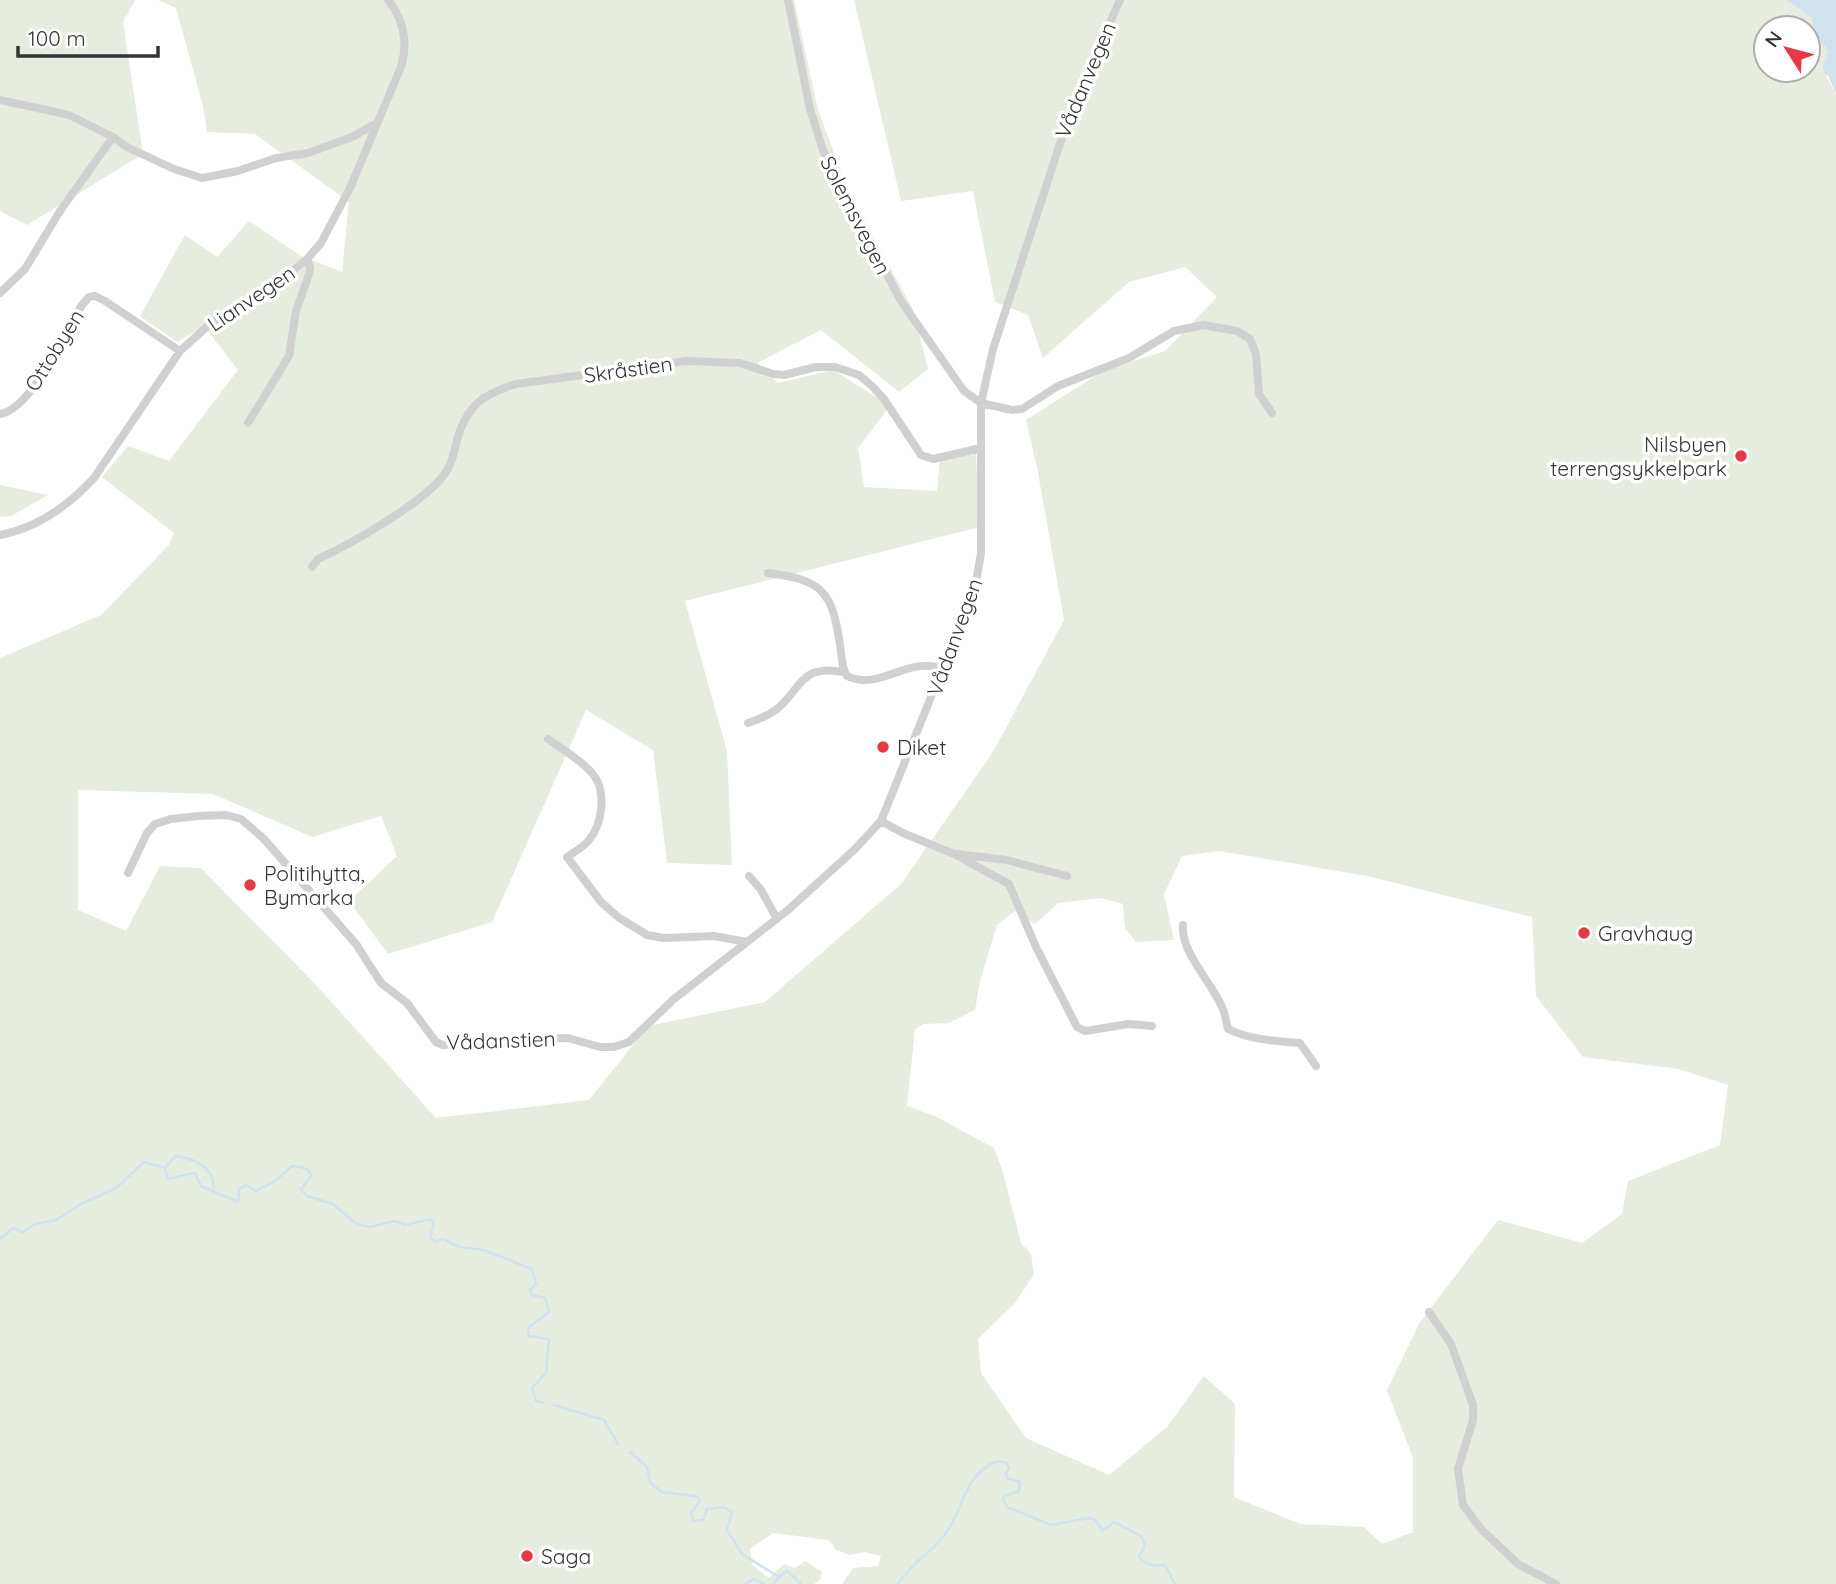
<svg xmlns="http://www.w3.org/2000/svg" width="1836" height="1584" font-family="Quicksand,sans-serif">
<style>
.green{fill:#e6ecdf;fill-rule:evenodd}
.water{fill:#cfe2ee}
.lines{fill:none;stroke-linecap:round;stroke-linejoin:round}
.stream{stroke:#cfe2ee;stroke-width:2.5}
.minor{stroke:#d0d0d0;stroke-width:8}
.poi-dot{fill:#e63946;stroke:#fff;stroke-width:2.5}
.labels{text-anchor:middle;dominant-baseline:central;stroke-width:7;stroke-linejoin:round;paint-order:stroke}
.street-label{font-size:21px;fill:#333;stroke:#fff}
.poi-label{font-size:21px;fill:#333;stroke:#fff;text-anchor:start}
</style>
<rect width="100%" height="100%" fill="#fff"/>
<path class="green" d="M0 0H135L123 22 143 154 27 225 0 211Z
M158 0H794L818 110 850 195 912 307 928 369 899 392 821 330 757 363 778 383 833 370 890 406 858 448 864 487 937 491 940 459 976 454 980 527 685 601 727 751 732 865 667 863 653 750 586 710 492 922 388 954 349 901 397 856 381 816 312 837 213 794 78 790V910L126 931 160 866 201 868 316 985 436 1118 589 1100 648 1026 765 1002 901 884 993 752 1064 620 1037 467 1026 420 1103 371 1165 351 1217 297 1185 267 1129 282 1043 358 1028 315 995 302 973 191 901 201 854 0H1786L1812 18 1815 33 1828 51C1822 70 1825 76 1836 93V1584H842L853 1568 878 1566 881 1556 865 1552 850 1555 836 1550 829 1540 773 1533 750 1549 753 1566 769 1578 784 1564 795 1568 805 1561 822 1572 821 1579 814 1584H0V658L101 615 169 545 174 533 102 477 128 446 169 461 238 370 204 326 177 342 140 316 185 235 217 257 249 221 301 256 342 272 349 202 255 134 207 132 203 106 176 8ZM1766 28H1808V70H1766ZM1219 851 1367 876 1532 917 1536 996 1583 1057 1679 1069 1728 1085 1720 1145 1628 1181 1622 1214 1582 1243 1498 1220 1420 1322 1387 1390 1413 1458V1532L1382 1544 1364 1527 1300 1524 1234 1497 1235 1404 1204 1376 1167 1427 1109 1475 1026 1438 981 1373 978 1339 1015 1303 1034 1274 1031 1254 1021 1243 1002 1169 994 1148 937 1117 907 1106 915 1030 923 1024 949 1023 975 1010 980 981 997 925 1015 911 1035 924 1058 903 1101 898 1123 904 1125 928 1136 942 1174 940 1164 894 1182 856Z
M0 485 48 495 11 516 0 517Z"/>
<path class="water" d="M1786 0H1836V93L1828 76 1824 73 1823 66 1828 51 1815 33 1812 18Z"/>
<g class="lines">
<path class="stream" d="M165 1168 175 1156C195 1158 215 1168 214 1190
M0 1239 13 1228 23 1232 35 1224 56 1220 81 1204 116 1188 144 1162 165 1168 168 1179 195 1173 201 1186 238 1202 239 1189 246 1185 256 1191 275 1181 292 1166C300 1167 309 1167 311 1176L301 1189 307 1196 333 1204 355 1223 369 1227 395 1221 405 1225 430 1219 434 1223 430 1237 435 1242 443 1239 460 1247 484 1250 532 1269 536 1284 530 1290 532 1295 545 1298 549 1312 529 1327 528 1336 549 1339 546 1373 532 1388 536 1401 544 1403
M554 1405 604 1420 618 1444
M630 1452 647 1467 650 1482 661 1492 695 1496 700 1500 691 1513 693 1521 703 1520 707 1509 724 1507 732 1512 727 1530 742 1554 779 1577 787 1571 801 1584
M745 1584 754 1579 764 1584
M773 1584 779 1577
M898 1584C910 1565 930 1553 944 1536 965 1509 962 1476 997 1461L1007 1463 1009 1468 1006 1473 1007 1478 1020 1482 1019 1491 1005 1496 1003 1499 1007 1507 1051 1525 1089 1518 1095 1520 1103 1531 1114 1522 1141 1536 1144 1541V1548L1139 1557C1144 1565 1156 1566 1165 1565L1175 1584"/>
<path class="minor" d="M788 0 810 109 823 150 835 177 901 301 964 391 981 403 1012 410 1022 409 1058 386 1129 358 1174 331 1203 325 1237 331 1250 339 1256 354 1259 394 1272 413
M0 100 69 115 113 137 127 147 174 169 202 178 238 171 276 158 308 153 352 137 377 123
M0 293 25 269 60 211 113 137
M0 414C32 409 65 332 82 305L89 297 95 296 105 301 180 351
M248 423 289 356 296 311 309 274 310 267 307 259
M0 535C37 528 69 505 94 478L180 351 210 324 290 273 307 259 321 243 350 188 401 67C408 43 404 20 388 0
M312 567 318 559C351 544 423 503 444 475 452 464 454 452 457 440 467 405 483 394 516 384L686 361 740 363 773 374 784 375 816 367H835L859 375 872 386 884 399 921 455 933 459 981 448
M768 573C822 580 832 590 840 645 842 655 841 667 847 676 880 692 908 655 943 669
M748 723C757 720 769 715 777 709 803 687 800 664 844 672
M548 739C563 750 580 759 592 773 607 790 603 823 589 840 584 847 574 852 567 857L601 902 618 917 647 935 664 938 714 936 747 942
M881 821 903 833 954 854 1009 884 1036 947 1077 1027 1085 1031 1129 1024 1152 1026
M957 854 1006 860 1067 876
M128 873 147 833 155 824 171 819 198 816 226 815 241 819 264 839 356 944 381 983 407 1003 436 1042 443 1045 542 1039 568 1038 600 1047H614L629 1042 674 999 788 910 855 849 881 821 975 588 981 553V403L993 349 1070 113 1120 0
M749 876 761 890 777 919
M1183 925C1180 951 1212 983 1222 1007 1225 1013 1226 1021 1228 1029 1251 1040 1275 1041 1300 1043L1316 1066
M1429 1312 1451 1344 1473 1405V1420L1458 1469 1463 1505 1481 1529 1518 1564 1556 1584"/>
</g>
<g class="poi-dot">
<circle cx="1741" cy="456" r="7"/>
<circle cx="883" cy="747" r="7"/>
<circle cx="250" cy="885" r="7"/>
<circle cx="1584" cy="933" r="7"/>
<circle cx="527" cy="1556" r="7"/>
</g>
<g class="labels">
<g class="street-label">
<text transform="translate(1085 80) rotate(-67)">Vådanvegen</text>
<text transform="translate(856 215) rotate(63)">Solemsvegen</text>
<text transform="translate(251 298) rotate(-34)">Lianvegen</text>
<text transform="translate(54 350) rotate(-58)">Ottobyen</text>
<text transform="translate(628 369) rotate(-8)">Skråstien</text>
<text transform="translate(954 637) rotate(-70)">Vådanvegen</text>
<text transform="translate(501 1040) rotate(-2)">Vådanstien</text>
</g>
<g class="poi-label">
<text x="1727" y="444" text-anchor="end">Nilsbyen<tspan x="1727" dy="24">terrengsykkelpark</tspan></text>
<text x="897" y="747">Diket</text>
<text x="264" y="873">Politihytta,<tspan x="264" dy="24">Bymarka</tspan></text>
<text x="1598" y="933">Gravhaug</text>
<text x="541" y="1556">Saga</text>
</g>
</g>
<g transform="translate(1787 49) rotate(306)"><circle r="33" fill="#ffffff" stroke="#adadad" stroke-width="2"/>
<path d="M0-5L12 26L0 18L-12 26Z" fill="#e63946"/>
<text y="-10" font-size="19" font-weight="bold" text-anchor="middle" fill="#333333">N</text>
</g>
<path d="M18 46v10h140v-10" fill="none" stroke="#333333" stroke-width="3.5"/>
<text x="28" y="46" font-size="21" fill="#333333" stroke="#ffffff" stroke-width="5" paint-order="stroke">100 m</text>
</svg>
